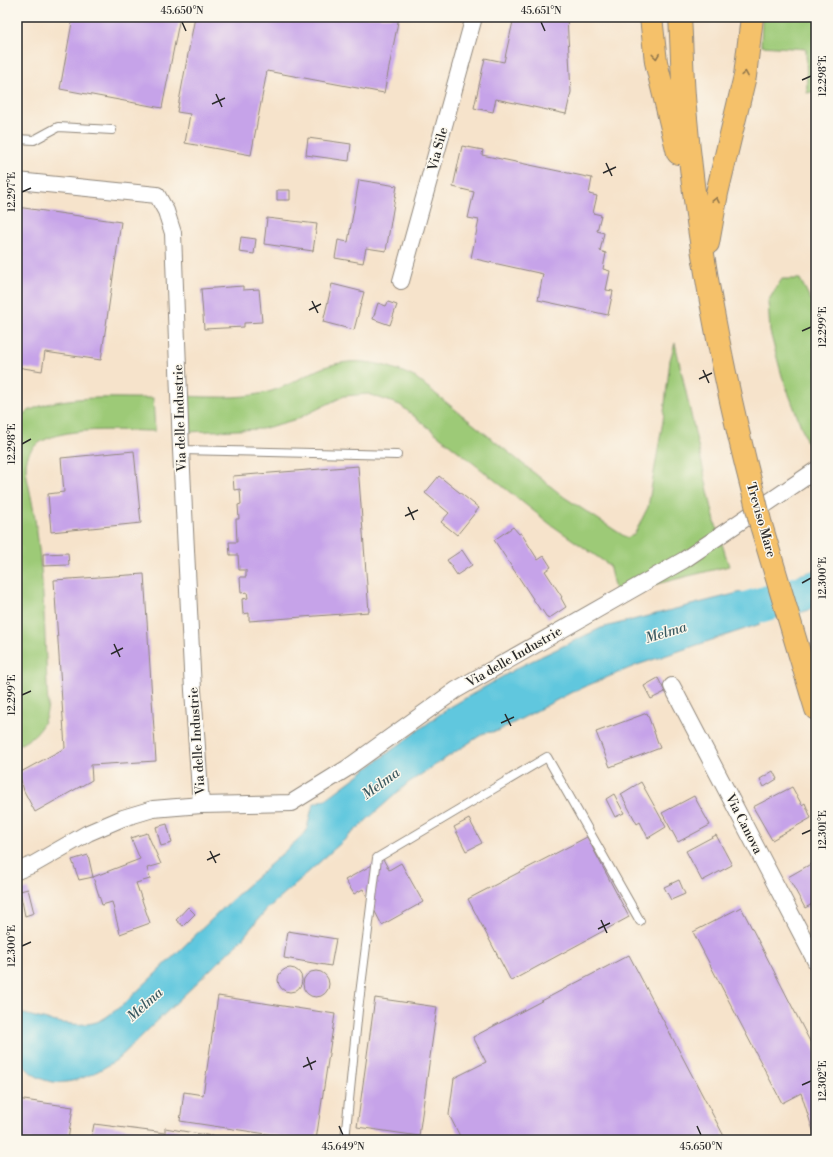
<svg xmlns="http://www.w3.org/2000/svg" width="833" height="1157" font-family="'Libre Bodoni',serif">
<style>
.green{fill:#9dca77;stroke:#647a51}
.water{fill:#61c7de;stroke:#467984}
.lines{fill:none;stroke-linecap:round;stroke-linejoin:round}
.river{stroke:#61c7de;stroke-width:35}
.building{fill:#c6a3e9}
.lane-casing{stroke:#90877b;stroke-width:10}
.street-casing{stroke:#90877b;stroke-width:18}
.highway-casing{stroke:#90877b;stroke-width:24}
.lane{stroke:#fff;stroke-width:8}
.street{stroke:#fff;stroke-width:16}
.highway{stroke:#f5c16b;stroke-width:22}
.highway-bridge-casing{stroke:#90877b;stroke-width:24;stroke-linecap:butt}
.highway-bridge{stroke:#f5c16b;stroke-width:22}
.oneway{stroke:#90764b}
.ticks{fill:none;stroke:#2b2b2b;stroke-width:1.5}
.labels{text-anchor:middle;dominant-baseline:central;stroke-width:3;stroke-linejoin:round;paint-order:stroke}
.street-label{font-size:13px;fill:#2b2b2b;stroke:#fbf7ec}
.water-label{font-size:14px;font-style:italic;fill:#3b5a61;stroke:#fbf7ec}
.neatline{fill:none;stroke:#2b2b2b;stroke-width:1.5}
.ticks-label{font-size:10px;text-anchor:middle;fill:#2b2b2b}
</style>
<rect width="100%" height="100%" fill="#fbf7ec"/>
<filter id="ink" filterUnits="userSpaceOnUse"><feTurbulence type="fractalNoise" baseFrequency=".025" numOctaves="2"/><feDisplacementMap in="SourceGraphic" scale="8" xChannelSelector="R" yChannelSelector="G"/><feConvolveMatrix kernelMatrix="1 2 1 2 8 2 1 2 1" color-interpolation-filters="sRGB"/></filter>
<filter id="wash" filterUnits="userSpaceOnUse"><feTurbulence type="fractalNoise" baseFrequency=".012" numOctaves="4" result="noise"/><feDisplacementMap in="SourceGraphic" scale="16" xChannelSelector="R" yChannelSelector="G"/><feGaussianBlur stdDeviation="0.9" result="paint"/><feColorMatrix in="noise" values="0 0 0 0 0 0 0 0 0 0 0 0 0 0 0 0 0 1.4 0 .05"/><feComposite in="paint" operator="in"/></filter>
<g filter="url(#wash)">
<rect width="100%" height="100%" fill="#f6e3cb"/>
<path class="green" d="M762 17H816V91L807 93 806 49 761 46Z
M782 279H800L811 300 816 297V466L782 376 770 332 768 301Z
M675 343 715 522 729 566 616 594 609 565 550 524 400 405 368 394 344 396 297 419 262 429 185 432 182 396C210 397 237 399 264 393 283 389 300 378 317 370 351 355 384 362 416 378L564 497 627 538 635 533 648 507 663 421 670 360Z
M153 398 155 431C123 431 62 425 36 445 22 457 26 472 29 487 45 559 44 633 48 705 45 727 36 737 17 746V418C52 392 111 399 153 398Z"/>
<path class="water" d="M816 570V608L799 613 792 590 796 576Z
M742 592 753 602 760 624 637 665 574 691 498 731 484 733 408 783 266 910 242 939 118 1059C85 1081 45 1099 17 1057V1012C39 1018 70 1028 93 1023 104 1021 115 1010 124 1004L239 893 306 832 313 804 326 799 447 709 519 667 601 628Z"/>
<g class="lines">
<path class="river" d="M708 621 816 588"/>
</g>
<g id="blocks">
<path class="building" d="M73 17H180L162 108 60 89Z
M195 17H399L384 93 267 71 251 155 185 143 190 114 177 112Z
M514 17H567L571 92 566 114 496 99 493 112 474 108 485 58 504 62Z
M308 138 351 144 349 161 306 155Z
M462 146 483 150 482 155 592 178 589 194 597 196 593 213 601 215 597 231 604 233 600 251 606 253 603 269 610 271 606 290 613 291 608 315 538 300 543 274 471 258 479 220 468 218 474 192 453 187Z
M359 180 397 186 386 251 366 248 363 263 335 258 338 240 348 242Z
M277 190H290V200H277Z
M17 207 121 222 101 360 45 352 42 371 17 367Z
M267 218 317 224 313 251 264 244Z
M241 237 256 239 254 254 239 252Z
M332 284 364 292 354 330 323 322Z
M243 286V290L259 289 262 322 244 323V327L204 329 201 289Z
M388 302 397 305 390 325 373 319 378 303 386 306Z
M134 451 141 523 51 532 48 494 64 492 61 458Z
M358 466 369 612 249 621V613L243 614 242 599 248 598 247 592 241 593 240 577H246V570H239L238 555H230L229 542H237L236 519H239L238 505 241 504 240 489 234 490 233 476Z
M439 476 479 508 457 535 441 522 449 513 425 493Z
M513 527 519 534 521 533 538 560 544 556 551 567 545 571 562 597 561 598 566 607 548 619 542 610 541 611 494 540Z
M462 550 472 565 457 575 447 560Z
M68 553 69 565 43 566V554Z
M144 574 156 761 91 765 92 780 35 812 24 791 19 773 65 748 54 580Z
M658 678 665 692 651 699 644 686Z
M647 713 660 748 610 767 596 732Z
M773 771 777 779 764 787 760 779Z
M641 782 666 827 648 838 640 822 637 824 621 794Z
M792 787 802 805 805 803 811 818 772 840 753 807Z
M614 794 624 813 615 817 606 799Z
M694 796 710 825 678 842 662 813Z
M469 819 482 843 466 851 454 827Z
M167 824 172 843 161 846 156 827Z
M147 833 161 864 147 868 150 879 136 883 150 923 120 934 112 902 102 905 93 877 140 859 131 838Z
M716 835 732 865 702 881 686 851Z
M587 837 629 917 511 981 468 899Z
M88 855 93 877 79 880 72 860Z
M383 859 389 870 401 863 423 902 382 925 363 889 354 894 345 880Z
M816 861V902L805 908 788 877Z
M679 880 685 894 671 900 664 887Z
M28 889 34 913 25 916 20 891Z
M188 907 195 914 183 926 176 920Z
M741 907 816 1053V1140L801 1093 782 1103 693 932Z
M288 931 336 939 331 966 284 958Z
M629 955 726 1140H462L449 1115 454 1078 486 1062 473 1037Z
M278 980a12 12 0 1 1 24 0a12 12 0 1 1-24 0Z
M303 984a13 13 0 1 1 26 0a13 13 0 1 1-26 0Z
M218 996 335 1014 316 1140H306L180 1121 184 1092 203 1095Z
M375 998 437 1007 419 1136 357 1127Z
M17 1099 73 1107 68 1140H17Z
M94 1124 165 1133V1128L235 1140H91Z"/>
</g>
</g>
<g filter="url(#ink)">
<use href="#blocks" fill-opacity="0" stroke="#90877b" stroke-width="1"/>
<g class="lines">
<defs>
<path id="lane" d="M17 139 34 140 58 127 112 130
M181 450 397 455
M345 1140 358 1010 377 858 547 757 640 921"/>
<path id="street" d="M17 181 157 195 166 211 173 233 181 450 193 690 201 805 291 803 346 769 456 690 684 560 816 470
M401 281 474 17
M672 686 816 962
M17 871 34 864 88 833 123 818 153 809 201 805"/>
<path id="highway" d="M651 17 656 62 678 153
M680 17C682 47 682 78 685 108 696 239 721 369 754 496
M708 243 717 193 745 76 752 17
M761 525 816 709"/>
</defs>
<use href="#lane" class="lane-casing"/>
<use href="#street" class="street-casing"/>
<use href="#highway" class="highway-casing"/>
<use href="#lane" class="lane"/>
<use href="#street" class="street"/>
<use href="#highway" class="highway"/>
<defs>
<path id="highway-bridge" d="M754 496 761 525"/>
</defs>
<use href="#highway-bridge" class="highway-bridge-casing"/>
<use href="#highway-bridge" class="highway-bridge"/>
</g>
<defs><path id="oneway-chevron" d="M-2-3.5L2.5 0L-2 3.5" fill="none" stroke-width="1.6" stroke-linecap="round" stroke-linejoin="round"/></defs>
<g class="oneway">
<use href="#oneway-chevron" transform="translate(656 56) rotate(83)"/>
<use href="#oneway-chevron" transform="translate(745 74) rotate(-80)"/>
<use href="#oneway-chevron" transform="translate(716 200) rotate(-78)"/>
</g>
</g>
<path class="ticks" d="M182 22 186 31M541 22 545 31M802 80 811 76M216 94 222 107M212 104 225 98M606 163 612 176M603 173 616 167M22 192 31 188M312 301 318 313M309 310 321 304M802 331 811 327M703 370 709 383M699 379 712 373M22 444 31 439M408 507 414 520M405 516 418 510M802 583 811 578M114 644 120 657M111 654 123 648M22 695 31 691M505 714 511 726M501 723 514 717M802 834 811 830M210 851 216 863M207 860 220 854M601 920 607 933M598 929 610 923M22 946 31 942M307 1057 312 1070M303 1067 316 1061M802 1085 811 1081M339 1126 343 1135M697 1126 701 1135"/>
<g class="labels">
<g class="street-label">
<text transform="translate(438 149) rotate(-75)">Via Sile</text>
<text transform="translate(180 418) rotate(-92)">Via delle Industrie</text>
<text transform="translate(761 520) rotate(74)">Treviso Mare</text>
<text transform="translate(514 657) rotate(-30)">Via delle Industrie</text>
<text transform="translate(197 741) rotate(-94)">Via delle Industrie</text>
<text transform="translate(744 824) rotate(63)">Via Canova</text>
</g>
<g class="water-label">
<text transform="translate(666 633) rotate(-17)">Melma</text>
<text transform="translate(381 784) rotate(-36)">Melma</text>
<text transform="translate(145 1005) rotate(-42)">Melma</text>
</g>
</g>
<rect width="833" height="1157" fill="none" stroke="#fbf7ec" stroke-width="44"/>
<rect x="22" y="22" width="789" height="1113" class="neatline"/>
<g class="ticks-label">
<text x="182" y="14">45.650°N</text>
<text x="541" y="14">45.651°N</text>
<text transform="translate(822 76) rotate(-90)" y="4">12.298°E</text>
<text transform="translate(11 192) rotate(-90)" y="4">12.297°E</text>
<text transform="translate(822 327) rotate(-90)" y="4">12.299°E</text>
<text transform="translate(11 444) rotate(-90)" y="4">12.298°E</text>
<text transform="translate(822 578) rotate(-90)" y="4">12.300°E</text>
<text transform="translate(11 695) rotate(-90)" y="4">12.299°E</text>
<text transform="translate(822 830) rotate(-90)" y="4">12.301°E</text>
<text transform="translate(11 946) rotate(-90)" y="4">12.300°E</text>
<text transform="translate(822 1081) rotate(-90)" y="4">12.302°E</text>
<text x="343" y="1150">45.649°N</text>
<text x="701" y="1150">45.650°N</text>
</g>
</svg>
